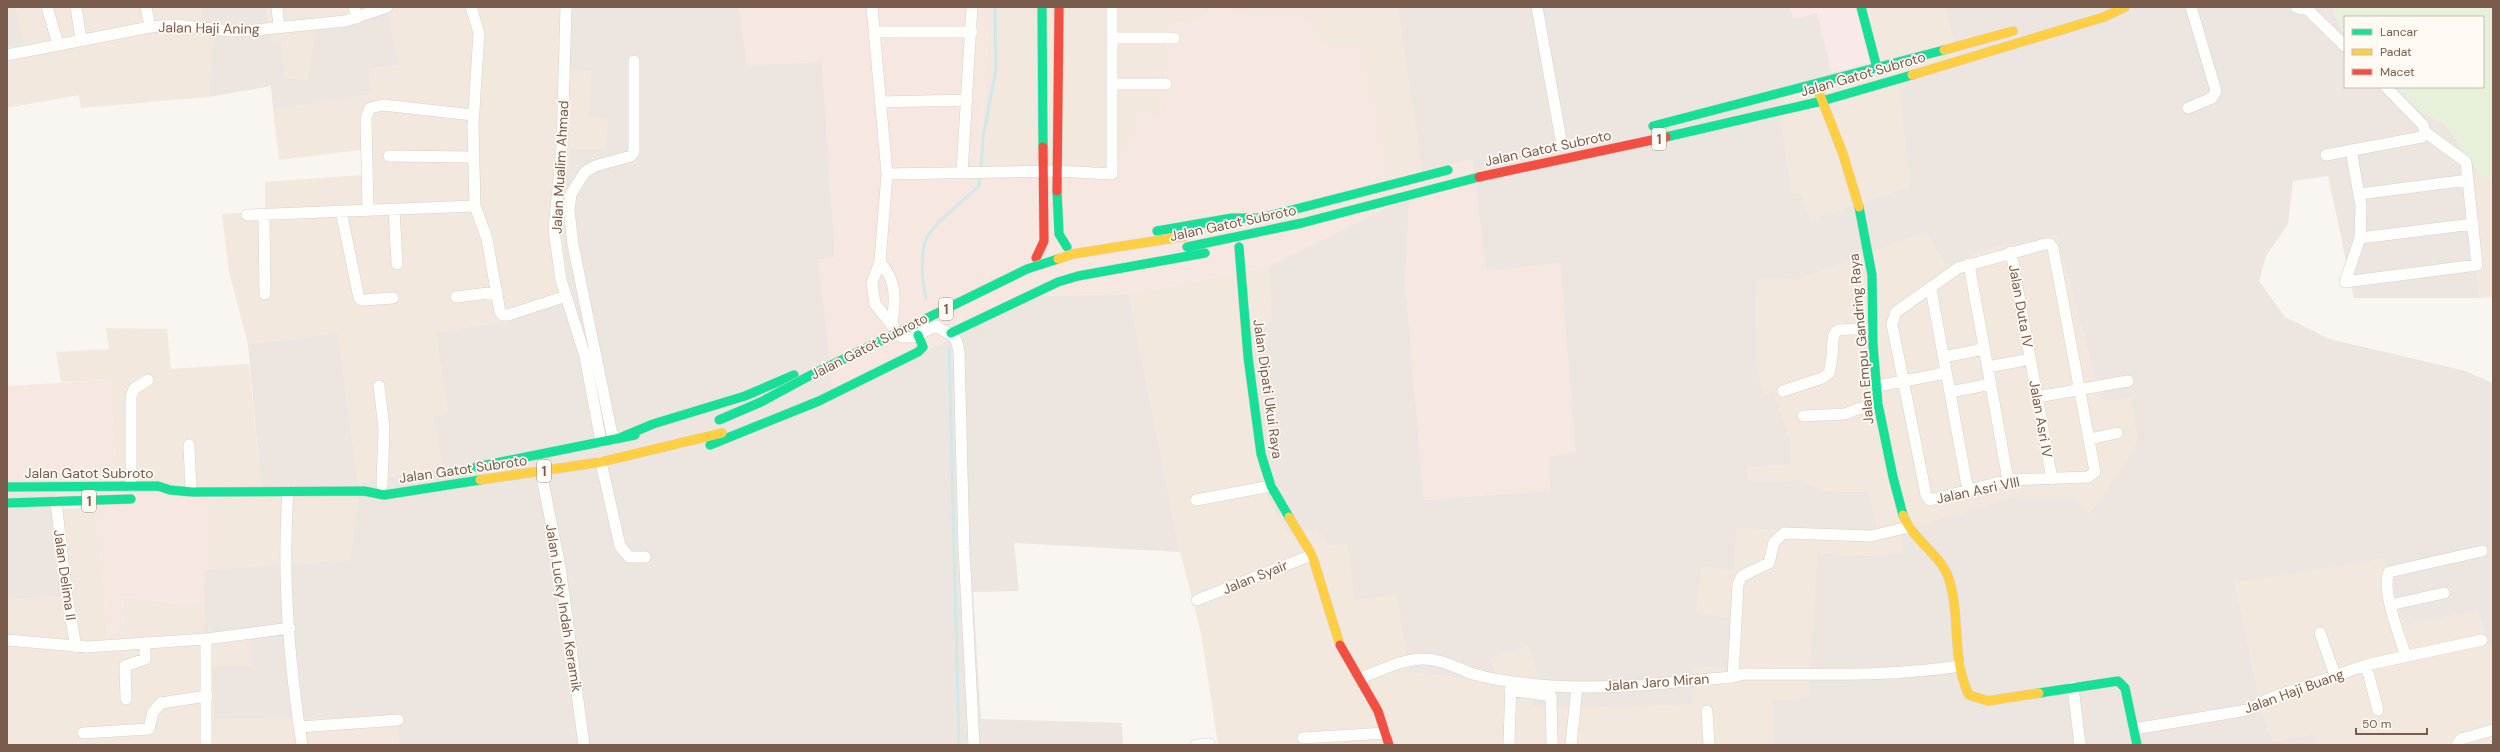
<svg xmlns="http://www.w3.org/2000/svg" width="2500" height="752" font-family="'DM Sans',sans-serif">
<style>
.residential{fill:#f2e8de}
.commercial{fill:#f6e8e1}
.industrial{fill:#ede5e0}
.medical{fill:#fae9e9}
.green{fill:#e7f0db}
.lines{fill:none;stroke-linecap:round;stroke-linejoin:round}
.stream{stroke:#d0e8ea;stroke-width:3}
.street-casing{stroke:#d7d1cb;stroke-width:12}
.fast-casing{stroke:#d9d2cb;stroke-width:10}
.slow-casing{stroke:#d9d2cb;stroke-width:10}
.jam-casing{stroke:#d9d2cb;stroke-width:10}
.street{stroke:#fefefd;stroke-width:11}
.fast{stroke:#16e098;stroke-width:9}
.slow{stroke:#ffcf43;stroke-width:9}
.jam{stroke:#f24e42;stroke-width:9}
.fast-bridge-casing{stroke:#dad1cc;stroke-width:10;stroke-linecap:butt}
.slow-bridge-casing{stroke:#dad1cc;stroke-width:10;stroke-linecap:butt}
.fast-bridge{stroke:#16e098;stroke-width:9}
.slow-bridge{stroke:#ffcf43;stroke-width:9}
.labels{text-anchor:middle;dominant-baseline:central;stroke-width:3.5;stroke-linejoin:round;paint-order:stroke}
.shield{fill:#fffaf3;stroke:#a28b7f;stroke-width:1}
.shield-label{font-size:13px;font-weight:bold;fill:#7a5c4d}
.street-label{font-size:14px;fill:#7a5c4d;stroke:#fffaf3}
</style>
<rect width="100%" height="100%" fill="#f9f5f0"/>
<path class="residential" d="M16 7H201L202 28 213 33 209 97 81 108 79 95 7 108V47L24 43Z
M266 7H376L344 17 318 18 308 80 285 78 282 42H272Z
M387 7H569L591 71 588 115 608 118 605 149 571 150 570 300 504 322 435 332 448 413 434 416 442 467 358 483 338 333 248 344 229 272 222 214 265 211V182L363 175 361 150 279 160 273 110 371 94 369 69 399 65Z
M989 7H1397L1422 171 1390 177 1323 44 1215 8 1197 21 1170 23 1160 114 1113 176 980 172Z
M1858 7H1944L1960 62 1898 82 1910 186 1810 219 1801 193 1792 192 1775 93Z
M2479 173 2493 181V297L2479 298 2471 184Z
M1926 233 1947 267 1985 250 2057 236 2101 401 2131 399 2137 440 2132 452 2089 514 1900 532 1904 552 1879 556 1817 553 1808 698 1772 699 1773 745H1218L1201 633 1180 552 1129 294 1268 267 1272 321 1242 324 1318 529 1347 543 1396 593 1409 672 1496 682 1491 658 1528 647 1536 670 1532 706 1694 666 1738 670 1696 614 1702 567 1734 569 1735 528 1843 533 1868 492 1825 491 1799 480 1749 481 1747 468 1792 464 1791 441 1774 393 1766 394 1757 371 1756 279 1798 280Z
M106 328 167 329 171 369 249 364 262 497 360 494 350 560 205 570 212 487H117L110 380 61 382 56 352 109 349Z
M96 508 108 643 125 642 122 597 205 606 204 634 251 633V666L396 716 399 745H7V599L68 597 58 509Z
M2383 559 2404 626 2478 610 2493 656V745H2317L2315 734 2273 741 2263 715 2235 581Z"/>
<path class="commercial" d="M739 7H989L980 172 1113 176 1138 113 1160 114 1170 23 1197 21 1215 8 1314 18 1323 44H1361L1390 177 1472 158 1486 270 1560 262 1577 452 1550 490 1424 500 1405 280 1408 198 1268 267 1129 294 1038 296 833 396 818 260 835 257 822 62 747 65Z
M110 380 117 487H212L205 606 122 597 125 642 108 643 96 508 7 483V386Z"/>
<path class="industrial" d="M7 7H16L24 43 7 47Z
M201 7H266L272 42H282L285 78 307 80 318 18 344 17 387 7 399 65 369 69 371 94 273 110 271 86 209 97 213 33 202 29Z
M569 7H739L747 65 822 62 835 257 818 260 834 396 1038 296 1129 294 1180 552 1014 543 1019 591 973 592 981 719 1122 723 1123 745H399L396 717 214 719 213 667 251 666V633L204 634 205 570 350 560 359 494 262 497 248 344 338 333 358 483 442 467 433 416 448 413 435 332 504 322 570 300 562 224 571 149H605L608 118 588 116 591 71 570 68Z
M1397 7H1858L1874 66 1776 93 1792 192 1801 193 1810 219 1910 186 1898 82 1960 62 1944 7H2334L2335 17 2345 35V87H2395L2418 109 2446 126 2479 173 2471 184 2479 298H2354L2328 176 2293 181 2288 224 2266 256 2259 281 2285 317 2329 339 2462 370 2493 383V656L2478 610 2404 626 2383 559 2235 582 2263 715 2273 741 2315 734 2317 745H1773L1772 699 1808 698 1817 553 1879 556 1903 552 1900 531 2013 498H2074L2089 514 2132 452 2137 440 2131 399 2101 401 2057 236 1985 250 1947 267 1926 233 1798 280 1756 279 1757 371 1766 394 1774 392 1791 441 1792 464 1747 468 1749 481 1799 480 1825 491 1868 492 1877 528 1843 533 1736 528 1734 570 1702 567 1696 613 1740 620 1738 670 1694 666 1692 704 1574 708 1532 706 1536 670 1528 647 1491 658 1497 682 1409 672 1396 594 1355 600 1347 544 1328 545 1318 529 1290 536 1269 501 1257 460 1241 324 1272 321 1268 267 1409 197 1405 280 1424 500 1550 490 1549 457 1576 452 1560 263 1486 270 1472 159 1422 171Z
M7 483H55L68 597 7 599Z"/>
<path class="medical" d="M1790 7H1856L1871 63 1832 73 1817 13 1793 19Z"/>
<path class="green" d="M2334 7H2493V181L2479 173 2446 126 2418 109 2395 87H2483V17H2345V35L2335 17Z"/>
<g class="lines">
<path class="stream" d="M981 170 983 137 996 69 995 7
M926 298C922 282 919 247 929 234 939 219 965 199 979 186L980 175
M949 348 959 745"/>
<defs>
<path id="street" d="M47 7 58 44
M76 7 81 39
M146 7 150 27
M277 7 279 27
M354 7 357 18
M471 7 479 33 473 125 475 206 487 239 500 312 503 315H508L566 296
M566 7 562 147 554 230 561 280 585 356 601 442
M872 7 887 174 880 262 872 283 875 304 902 337H913L936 326C950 336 956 332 959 352L964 549 974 745
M1537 7 1562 145
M2296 7 2301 9 2308 7
M2306 8 2345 46
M874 32H972
M1112 38H1174
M7 55 150 27 176 25 231 31 255 30 345 21 387 7
M1112 84H1166
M880 102 967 100
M2188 108 2212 98 2216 91 2191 7
M2351 150 2361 206 2360 238 2345 282 2477 265 2466 162 2425 132
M2326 155 2422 137 2425 132 2423 125 2386 87
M389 156 473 157
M962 173 972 7
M887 174 1056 171 1112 174V7
M2359 194 2468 180
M394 209 397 264
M368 210 366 118 370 108 383 105 473 115
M341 211 359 298 363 300 393 298
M247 215 475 206
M264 215 265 294
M2360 238 2473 224
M2045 244H2050L2053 248 2095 472 2088 477 2008 480 1930 500 1926 495 1892 324 1896 312 1958 268Z
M2011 252 2052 479
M880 262C898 283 895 299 892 326
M1969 264 2008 480
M1931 289 1968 491
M456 297 497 292
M1943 357 1984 349
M1988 367 2030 359
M379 386 384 428 382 485
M1877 386 1946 373
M1783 391 1822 378 1829 373C1840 332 1817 326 1872 330
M1950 392 1991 384
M2037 397 2128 381
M1803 416 1845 414 1857 409 1879 406
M613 439 573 245 569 210 571 194 585 172 595 166 631 156 634 152V61
M2090 439 2117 433
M189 445 191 491
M601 462 620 546 629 557H645
M541 472 560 567 584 745
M131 486V397L134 389 148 380
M288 492C282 576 289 663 302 745
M1196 500 1271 486
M56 502 67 596 76 647
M1197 600 1312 555
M2390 605 2444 593
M2320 633 2335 675
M7 640 87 647 206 639 290 628
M2406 656C2400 638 2381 590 2389 572L2482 551
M2366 665 2378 710
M1733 677 1738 584 1742 576 1769 563 1774 542 1784 533 1871 536 1909 527
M1360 678C1380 671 1402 659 1424 659 1442 659 1456 668 1473 674 1498 681 1525 684 1551 686 1611 690 1673 682 1733 677L1744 674C1815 674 1889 677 1960 666
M2073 687 2080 745
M1510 690 1551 696 1552 743
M126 699 125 666 145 659V643
M1707 711 1709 745
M299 727 398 720
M2134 729 2247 710 2268 699 2366 665 2482 640
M83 733 149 729 153 712 161 703 207 696
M1303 738 1386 733
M1509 743 1511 683
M206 745V639
M1196 745 1209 744
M1571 745 1577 687
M2457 745 2461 739 2493 730"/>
<path id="fast" d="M1042 7 1043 147
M1861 7 1877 68
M1653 126 1944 50
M1666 137 1822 101 1912 75
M1057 191 1059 234 1067 247
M1859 207 1872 275 1873 345 1878 404 1893 477 1903 515
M1265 217 1448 170
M1157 231 1232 218H1262
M1187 247 1302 223 1479 177
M1239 247 1248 357 1261 454 1271 486 1289 517
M951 333 1058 282 1078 276 1205 253
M622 437 653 424 745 396 794 375
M710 445 819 401 918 352 923 347 918 335
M476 467 635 435
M7 487 158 486 170 490 192 492 364 491 384 495 480 480
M7 503 131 499
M2039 693 2118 681 2125 688 2137 745"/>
<path id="slow" d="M1944 50 2013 31
M1912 75 2104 17 2125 7
M1818 90 1843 154 1859 207
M480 480 601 462 722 433
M1903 515C1913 541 1941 554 1949 579 1961 617 1951 658 1969 695L1988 701 2039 693
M1289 517 1312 555 1340 645"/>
<path id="jam" d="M1479 177 1666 137
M1057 191 1059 7
M1036 258 1044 241 1043 147
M1340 645 1378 711 1389 745"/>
</defs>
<use href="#street" class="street-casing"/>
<use href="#fast" class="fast-casing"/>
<use href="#slow" class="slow-casing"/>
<use href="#jam" class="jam-casing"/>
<use href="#street" class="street"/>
<use href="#fast" class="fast"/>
<use href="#slow" class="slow"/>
<use href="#jam" class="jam"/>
<defs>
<path id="fast-bridge" d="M719 420 761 402 809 376 1027 269 1058 259"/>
<path id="slow-bridge" d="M1058 259 1073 254 1186 236"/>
</defs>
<use href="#fast-bridge" class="fast-bridge-casing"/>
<use href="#slow-bridge" class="slow-bridge-casing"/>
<use href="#fast-bridge" class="fast-bridge"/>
<use href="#slow-bridge" class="slow-bridge"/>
</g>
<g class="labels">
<g class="shield">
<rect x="1652" y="128" width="14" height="22" rx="3"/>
<rect x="939" y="298" width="14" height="22" rx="3"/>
<rect x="537" y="460" width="14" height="22" rx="3"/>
<rect x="82" y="490" width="14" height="22" rx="3"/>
</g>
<g class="shield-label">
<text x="1659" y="139">1</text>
<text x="946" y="309">1</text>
<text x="544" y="471">1</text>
<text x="89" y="501">1</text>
</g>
<g class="street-label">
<text transform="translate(209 28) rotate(1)">Jalan Haji Aning</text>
<text transform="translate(1863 74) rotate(-16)">Jalan Gatot Subroto</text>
<text transform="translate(1548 148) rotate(-12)">Jalan Gatot Subroto</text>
<text transform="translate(560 167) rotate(-87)">Jalan Mualim Ahmad</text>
<text transform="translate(1233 223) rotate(-12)">Jalan Gatot Subroto</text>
<text transform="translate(2021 306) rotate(80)">Jalan Duta IV</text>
<text transform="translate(1861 339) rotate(-95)">Jalan Empu Gandring Raya</text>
<text transform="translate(869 346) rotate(-27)">Jalan Gatot Subroto</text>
<text transform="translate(1268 389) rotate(82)">Jalan Dipati Ukui Raya</text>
<text transform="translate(2041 419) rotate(80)">Jalan Asri IV</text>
<text transform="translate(463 469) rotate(-8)">Jalan Gatot Subroto</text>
<text x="89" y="473">Jalan Gatot Subroto</text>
<text transform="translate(1978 490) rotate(-12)">Jalan Asri VIII</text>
<text transform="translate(65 575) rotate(82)">Jalan Delima II</text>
<text transform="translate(1255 577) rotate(-22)">Jalan Syair</text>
<text transform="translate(564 608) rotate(81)">Jalan Lucky Indah Keramik</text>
<text transform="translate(1657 682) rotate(-4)">Jalan Jaro Miran</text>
<text transform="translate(2294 691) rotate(-20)">Jalan Haji Buang</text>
</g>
</g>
<rect width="2500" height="752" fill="none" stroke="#7a5c4d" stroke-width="16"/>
<rect x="2344" y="16" width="140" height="72" fill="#fffaf3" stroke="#cabbb1"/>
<rect x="2352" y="29" width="20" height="6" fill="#16e098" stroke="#cabbb1"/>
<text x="2380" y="36" font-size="12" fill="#7a5c4d">Lancar</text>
<rect x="2352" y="49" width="20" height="6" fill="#ffcf43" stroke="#cabbb1"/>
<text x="2380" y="56" font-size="12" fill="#7a5c4d">Padat</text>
<rect x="2352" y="69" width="20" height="6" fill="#f24e42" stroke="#cabbb1"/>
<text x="2380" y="76" font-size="12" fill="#7a5c4d">Macet</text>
<path d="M2356 728v6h71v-6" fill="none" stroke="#7a5c4d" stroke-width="2"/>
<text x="2362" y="728" font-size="12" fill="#7a5c4d" stroke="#fffaf3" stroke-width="3" paint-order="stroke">50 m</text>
</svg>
